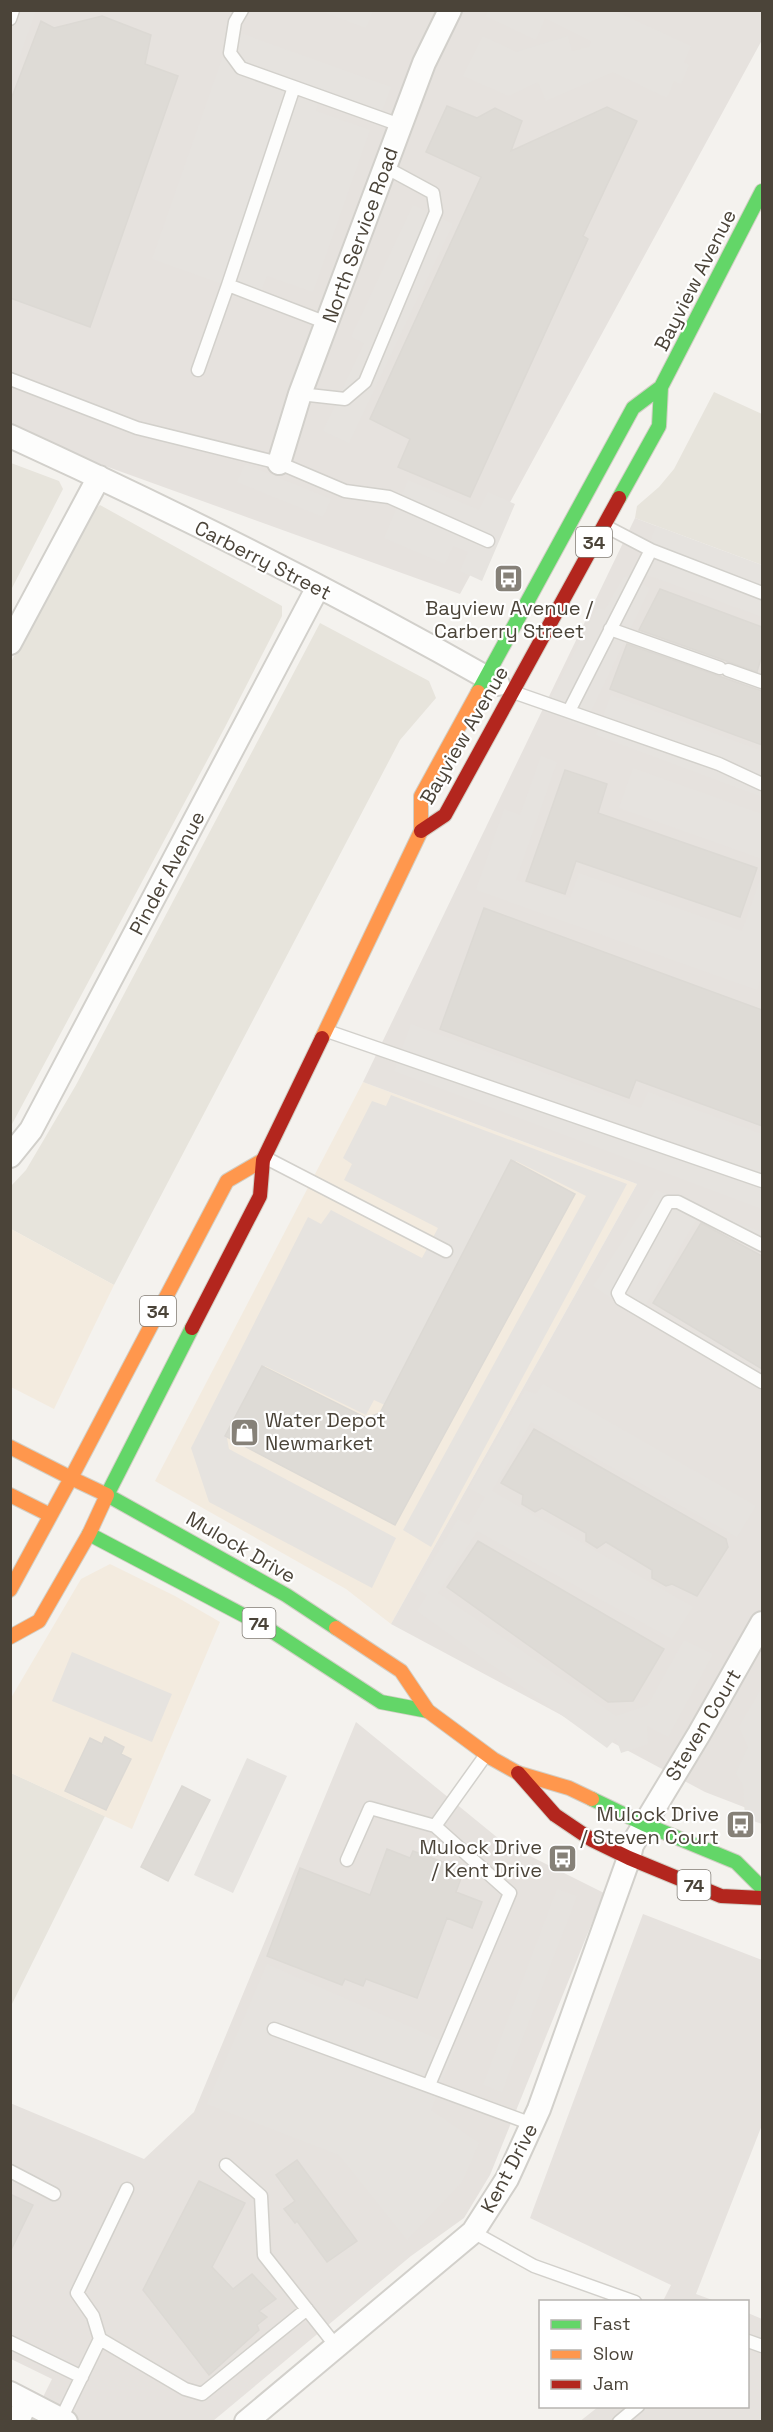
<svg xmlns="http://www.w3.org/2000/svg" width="773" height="2432" font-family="'Space Grotesk',sans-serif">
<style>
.residential{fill:#e7e4dc}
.commercial{fill:#f3ebdf}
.industrial{fill:#e6e2de}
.parking{fill:#e6e3df}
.building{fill:#dedbd6;stroke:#dcd9d4;stroke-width:1.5}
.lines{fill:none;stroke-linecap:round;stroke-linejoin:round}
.lane-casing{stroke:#d2d0cb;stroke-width:15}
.street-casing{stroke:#d2d0cb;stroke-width:26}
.fast-casing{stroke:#d2cfc5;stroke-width:16}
.slow-casing{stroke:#d2cfc5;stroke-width:16}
.jam-casing{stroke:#d2cfc5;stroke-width:16}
.lane{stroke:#fdfdfc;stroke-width:12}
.street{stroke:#fdfdfc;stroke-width:22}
.fast{stroke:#63d668;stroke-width:14}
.slow{stroke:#ff974d;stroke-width:14}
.jam{stroke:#b3261e;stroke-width:14}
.labels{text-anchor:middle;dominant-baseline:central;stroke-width:4.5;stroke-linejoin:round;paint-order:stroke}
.shield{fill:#fff;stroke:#817c74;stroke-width:1.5}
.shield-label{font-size:18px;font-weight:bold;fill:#4b4439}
.street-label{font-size:20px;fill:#4b4439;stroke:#fff}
.poi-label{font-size:20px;fill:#4b4439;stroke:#fff;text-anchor:end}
</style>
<rect width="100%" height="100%" fill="#f4f2ee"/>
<path class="residential" d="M714 392 762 414V565L635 518 637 506 659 487 674 469Z
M11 463 59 481 63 489 11 590Z
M100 505 282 606V616L224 729 11 1126V662L88 515Z
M320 623 429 681 436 698 400 740 114 1285 11 1229V1186L26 1170 76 1085Z
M11 1773 105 1816 11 2006Z"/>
<path class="commercial" d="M363 1082 637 1184 391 1624 346 1589 155 1481Z
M11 1229 114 1285 54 1409 11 1387Z
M110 1564 175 1596 220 1622 132 1829 11 1773V1698L81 1579Z"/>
<path class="industrial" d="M762 10V40L460 594 11 432 10 11Z
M635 518 762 566V1814L705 1792 391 1624 637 1184 363 1082Z
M356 1722 504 1843 604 1893 490 2175 464 2218 411 2256 213 2421H31L52 2379 11 2359 10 2103 144 2159 194 2112Z
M643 1914 762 1960V2125L696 2294 715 2301H663L671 2285 530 2218Z
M748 2313 762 2319V2421L579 2422 598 2407 748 2406Z"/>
<path class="parking" d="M11 11H36L11 80Z
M320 11H373L366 28Z
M488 11H615L691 46 684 62 689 65 681 84 674 81 667 98 613 72 546 101 538 82 509 96 463 76 483 36 516 52 568 36 572 51 589 47 591 41 545 18 536 40 485 16Z
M232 30 391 87 379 119 320 98 316 111 370 130 313 292 267 276 259 297 152 259Z
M413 205 453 224 349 443 323 431 364 343 351 337Z
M245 464 331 499 323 517 237 482Z
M408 480 479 510 488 492 515 504 482 581 460 571 468 552 453 546 445 564 384 538Z
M656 526 762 565V617L639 572Z
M624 576 650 588 583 728 545 710 597 608 605 610Z
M611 695 762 751V797L596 735Z
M541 756 557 762 516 880 570 898 579 873 742 931 762 874V974L757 990 476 890 504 809 520 815Z
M633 768 762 814V859L619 808Z
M411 1024 641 1108 648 1092 762 1134V1209L394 1071Z
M391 1095 627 1184 431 1547 403 1530 586 1196 516 1161 387 1406 374 1400 366 1415 265 1366 227 1438 229 1449 396 1538 372 1588 209 1502 191 1448 308 1217 321 1224 331 1210 422 1258 438 1228 344 1180 352 1164 343 1158 372 1101 386 1106Z
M656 1190 762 1232V1250L700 1214 639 1316 593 1286Z
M543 1384 756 1506 737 1537 531 1422 492 1491 693 1607 672 1639 477 1531 438 1593 616 1716 648 1705 684 1640 713 1654 668 1737 647 1726 648 1744 621 1753 616 1738 607 1748 417 1611 427 1595 416 1588 458 1519 469 1525 485 1497 469 1488 525 1390 536 1394Z
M72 1652 172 1694 152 1742 52 1701Z
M762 1688V1824L745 1818 743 1785 736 1773 748 1747 739 1726Z
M247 1758 287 1776 233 1893 194 1875Z
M557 1889 577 1896 502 2092 483 2085Z
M267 1964 456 2047 431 2110 479 2143 462 2182 407 2240 339 2155 207 2104Z"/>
<path class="building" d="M102 16 151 35 145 64 178 76 90 327 10 298V102L41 21 54 28Z
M447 106 477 118 495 108 522 121 511 151 607 107 637 121 583 236 588 239 470 497 398 467 410 439 370 419 481 177 426 152Z
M660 589 762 627V655L757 672 639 630Z
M627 644 762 691V745L610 689Z
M565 770 607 784 598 813 757 868 740 917 576 861 565 894 526 881Z
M484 908 762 1010V1126L636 1080 629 1098 440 1029Z
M511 1160 575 1194 395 1525 225 1436 262 1366 366 1418 380 1413Z
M701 1223 762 1256V1369L653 1303Z
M534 1429 726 1539 728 1547 697 1596 672 1584 666 1586 652 1578V1570L606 1542 597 1548 586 1541V1533L542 1508 535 1512 522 1504 523 1495 501 1483Z
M478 1541 664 1649 633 1701 608 1702 447 1587Z
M105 1737 124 1747 121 1754 131 1759 106 1810 65 1791 90 1738 102 1744Z
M182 1786 210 1800 168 1881 141 1867Z
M387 1849 410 1858 413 1851 464 1870 456 1892 482 1902 472 1928 447 1918 417 1998 366 1979 363 1986 345 1979 342 1985 267 1956 300 1868 370 1895Z
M297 2160 357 2241 327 2262 297 2221 295 2223 284 2209 295 2201 276 2175Z
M199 2181 245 2203 212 2267 233 2289 252 2274 276 2299 259 2311 267 2317 257 2325 259 2330 209 2375 143 2290Z
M10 2194 33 2205 10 2252Z"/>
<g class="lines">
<defs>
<path id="lane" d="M242 10 235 22 230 53 241 68 294 87 228 285 327 323
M10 19 13 10
M294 87 400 125
M198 370 228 285
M10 379 137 428 279 463 345 491 389 497 488 541
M300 394 345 399 365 382 436 212 433 193 385 167
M607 527 651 550 762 593
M610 629 720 668
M728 670 762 682
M513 692 719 764 762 784
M569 711 651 550
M327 1031 762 1181
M266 1158 446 1251
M762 1245 678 1202H668L618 1293 621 1299 762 1382
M435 1826 485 1756
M347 1860 370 1808 435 1826 510 1893 429 2085
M274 2029 532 2124
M226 2165 261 2196 264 2255 336 2346
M10 2171 54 2194
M473 2232 534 2266 635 2302
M100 2339 93 2316 77 2293 127 2189
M748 2341 762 2346
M10 2342 82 2377
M61 2419 100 2339 185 2389 202 2394 307 2309
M619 2422 638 2406"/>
<path id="street" d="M10 436C176 512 340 594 498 684
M279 463 300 394 424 63 450 10
M10 643 99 477
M10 1156 31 1130 318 587
M10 2393 66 2422
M17 2422 27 2402
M246 2422 473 2232 507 2179 539 2109 629 1858 632 1845 699 1734 762 1623"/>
<path id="fast" d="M619 498 659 426 661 387
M478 692 633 408 661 387 762 191
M192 1328 107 1495 286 1595 336 1628
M89 1534 264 1626 381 1702 428 1711
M592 1799 644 1824 736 1862 762 1888"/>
<path id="slow" d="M322 1038 421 831V796L478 692
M10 1447 71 1478 227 1181 263 1160
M10 1495 50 1515
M10 1590 71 1478 107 1495 89 1534 39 1621 10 1637
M336 1628 401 1671 428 1711 493 1759 518 1773 569 1788 592 1799"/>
<path id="jam" d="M421 831 445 815 619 498
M192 1328 260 1196 263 1160 322 1038
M518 1773 555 1815 592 1840 629 1858 721 1896 762 1898"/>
</defs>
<use href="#lane" class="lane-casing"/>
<use href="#street" class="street-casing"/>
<use href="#fast" class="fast-casing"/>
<use href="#slow" class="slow-casing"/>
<use href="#jam" class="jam-casing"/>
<use href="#lane" class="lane"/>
<use href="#street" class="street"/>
<use href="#fast" class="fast"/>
<use href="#slow" class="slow"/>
<use href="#jam" class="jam"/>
</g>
<defs>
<symbol id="bus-square" viewBox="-11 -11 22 22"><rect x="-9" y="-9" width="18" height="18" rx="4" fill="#868178" stroke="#fff"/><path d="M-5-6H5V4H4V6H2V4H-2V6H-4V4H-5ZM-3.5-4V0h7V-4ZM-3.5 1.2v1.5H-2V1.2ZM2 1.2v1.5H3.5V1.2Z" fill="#fff"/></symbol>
<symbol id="shop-square" viewBox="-11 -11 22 22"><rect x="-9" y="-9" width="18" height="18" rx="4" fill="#868178" stroke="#fff"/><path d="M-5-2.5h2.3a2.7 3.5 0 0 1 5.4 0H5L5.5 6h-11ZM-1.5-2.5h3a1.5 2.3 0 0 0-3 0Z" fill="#fff"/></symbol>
</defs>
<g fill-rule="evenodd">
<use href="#bus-square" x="492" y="562" width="33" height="33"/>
<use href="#shop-square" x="228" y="1416" width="33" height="33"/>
<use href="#bus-square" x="724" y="1808" width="33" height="33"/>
<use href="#bus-square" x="546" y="1842" width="33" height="33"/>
</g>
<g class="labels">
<g class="shield">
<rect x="576" y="527" width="36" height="30" rx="4.5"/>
<rect x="140" y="1296" width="36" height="30" rx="4.5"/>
<rect x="242.5" y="1608" width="33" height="30" rx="4.5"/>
<rect x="677.5" y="1870" width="33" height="30" rx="4.5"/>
</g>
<g class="shield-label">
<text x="594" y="542">34</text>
<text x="158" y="1311">34</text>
<text x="259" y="1623">74</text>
<text x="694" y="1885">74</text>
</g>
<g class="street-label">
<text transform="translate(360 235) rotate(-70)">North Service Road</text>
<text transform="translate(695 280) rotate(-63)">Bayview Avenue</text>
<text transform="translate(263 560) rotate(27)">Carberry Street</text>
<text transform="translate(464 735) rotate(-60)">Bayview Avenue</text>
<text transform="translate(167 873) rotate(-62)">Pinder Avenue</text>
<text transform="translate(241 1547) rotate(30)">Mulock Drive</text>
<text transform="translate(703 1725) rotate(-59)">Steven Court</text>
<text transform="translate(509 2168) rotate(-62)">Kent Drive</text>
</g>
<g class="poi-label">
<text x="509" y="608" text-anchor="middle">Bayview Avenue /<tspan x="509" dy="23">Carberry Street</tspan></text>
<text x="265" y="1420" text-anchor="start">Water Depot<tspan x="265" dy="23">Newmarket</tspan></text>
<text x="719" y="1814">Mulock Drive<tspan x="719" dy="23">/ Steven Court</tspan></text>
<text x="542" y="1847">Mulock Drive<tspan x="542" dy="23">/ Kent Drive</tspan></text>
</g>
</g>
<rect width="773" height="2432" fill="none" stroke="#4b4439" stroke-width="24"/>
<rect x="539" y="2300" width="210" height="108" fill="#ffffff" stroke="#b7b4b0" stroke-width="1.5"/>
<rect x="551" y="2320" width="30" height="9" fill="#63d668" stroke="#b7b4b0" stroke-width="1.5"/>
<text x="593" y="2330" font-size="18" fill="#4b4439">Fast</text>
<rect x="551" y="2350" width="30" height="9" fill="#ff974d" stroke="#b7b4b0" stroke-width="1.5"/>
<text x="593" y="2360" font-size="18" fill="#4b4439">Slow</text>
<rect x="551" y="2380" width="30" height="9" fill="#b3261e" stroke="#b7b4b0" stroke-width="1.5"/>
<text x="593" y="2390" font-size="18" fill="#4b4439">Jam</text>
</svg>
